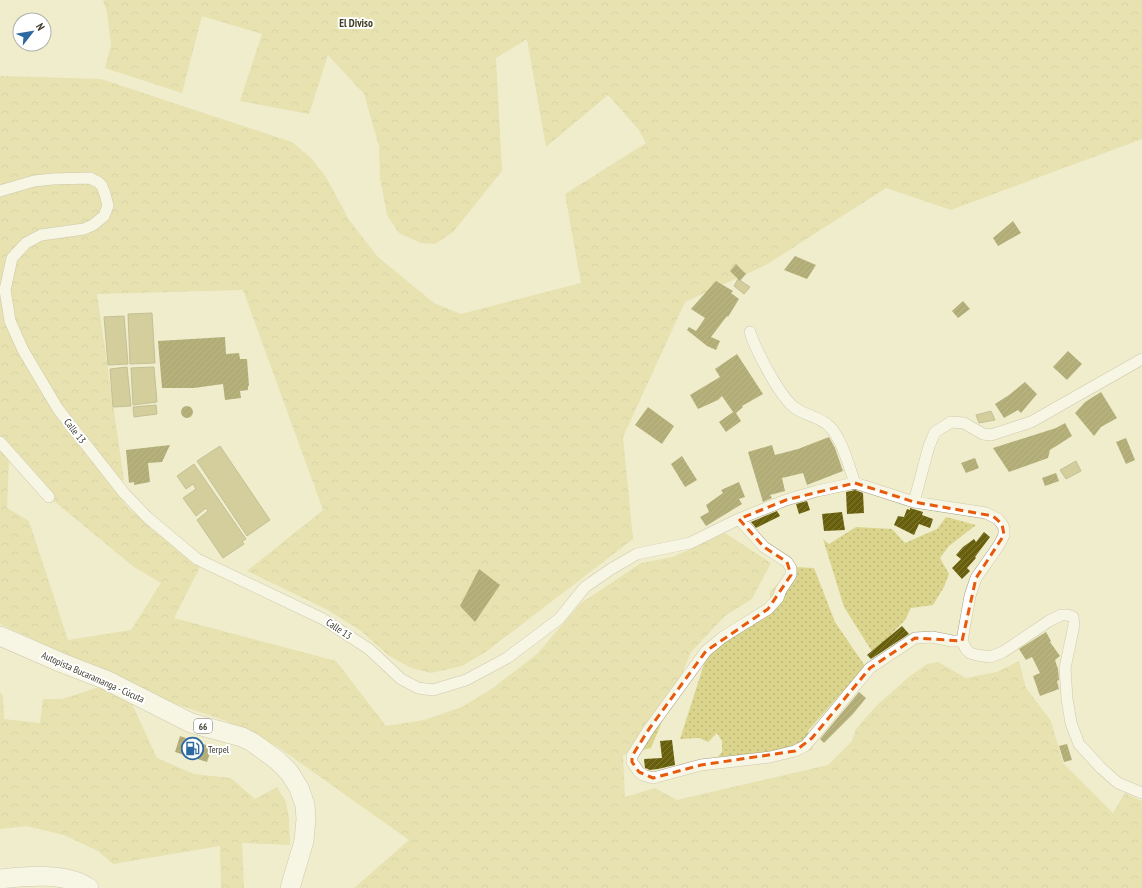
<svg xmlns="http://www.w3.org/2000/svg" width="1142" height="888" font-family="'PT Sans Narrow',sans-serif">
<style>
.grass{fill:url(#grass-dots)}
.forest{fill:url(#forest-crowns)}
.water{fill:#b1a95f;stroke:#8e8850}
.building{fill:url(#building-hatch)}
.lines{fill:none;stroke-linecap:round;stroke-linejoin:round}
.minor-casing{stroke:#a29f81;stroke-width:12}
.trunk-casing{stroke:#a29f81;stroke-width:20}
.minor{stroke:#fff;stroke-width:11}
.trunk{stroke:#fff;stroke-width:19}
.marked{fill:none;stroke:#e8590c;stroke-width:3;stroke-dasharray:8 5;stroke-linejoin:round}
.labels{text-anchor:middle;dominant-baseline:central;stroke-width:4;stroke-linejoin:round;paint-order:stroke}
.shield{fill:#fff;stroke:#76766d;stroke-width:1}
.shield-label{font-size:9px;font-weight:bold;fill:#3c3b2e}
.street-label{font-size:10px;fill:#3c3b2e;stroke:#fff}
.poi-label{font-size:10px;fill:#3c3b2e;stroke:#fff;text-anchor:start}
.neighbourhood-label{font-size:11px;font-weight:bold;fill:#403d22;stroke:#fff}
</style>
<defs>
<pattern id="grass-dots" width="8" height="8" patternUnits="userSpaceOnUse"><rect width="8" height="8" fill="#dbd48d"/><path d="M2 2h.1M6 6h.1" fill="none" stroke="#bdb77a" stroke-width="1.8" stroke-linecap="round"/></pattern>
<pattern id="forest-crowns" width="20" height="18" patternUnits="userSpaceOnUse"><rect width="20" height="18" fill="#dbd48d"/><path d="M2 6a3 3 0 1 1 6 0M12 15a3 3 0 1 1 6 0" fill="none" stroke="#bdb77a"/></pattern>
<pattern id="building-hatch" width="6" height="6" patternUnits="userSpaceOnUse"><rect width="6" height="6" fill="#675f0c"/><path d="M-1 1l2-2M0 6l6-6M5 7l2-2" fill="none" stroke="#7e7839"/></pattern>
</defs>
<rect width="100%" height="100%" fill="#f0edcd"/>
<path class="grass" d="M946 517 976 525 949 546 940 558 949 574 944 587 933 605 911 608 905 620 873 653 844 607 823 539 829 544 856 527 892 529 905 543 937 529Z
M795 567 814 568 835 622 865 666 808 731 813 750 705 771 722 752V741L717 733 708 742 699 738 680 739 706 658 770 603V591Z"/>
<path class="forest" d="M103 0H1142V139L951 210 886 188 766 265 685 302 623 437 633 539 487 651 462 666 431 673 411 668 388 655 361 631 326 609 247 571 323 510 243 290 97 294 124 480 107 481 129 509 200 567 174 618 336 661 386 726 424 720 462 707 493 688 537 654 581 603 641 563 673 557 725 533 771 563 752 599 725 616 691 652 651 748 623 755 625 797 655 788 677 800 828 765 852 741 856 729 876 706 910 676 927 664 938 662 966 678 997 672 1019 661 1026 688 1051 721 1063 763 1113 813 1125 793 1142 801V888H354L409 840 278 747 226 721 167 701 0 624V449L9 458 7 508 29 521 68 640 131 630 161 583 134 567 49 497 51 492 0 436V76L101 79 292 142 311 158 326 177 349 220 378 257 434 303 461 314 581 283 565 194 646 143 638 129 608 95 546 147 527 39 496 58 502 171 453 232 435 244 421 243 399 233 387 215 380 178 379 146 364 94 328 55 309 114 240 101 262 34 202 16 182 93 105 68 111 45 107 12Z
M99 687 132 704 157 758 194 774 231 778 255 799 277 787 286 802 289 818 290 845 242 843 244 888H221L220 846 113 864 98 851 64 835 26 826 0 829V692L3 696 4 719 40 723 43 699H62Z"/>
<path class="water" d="M738 279 750 287 744 294 734 286Z
M152 313 155 363 130 364 128 314Z
M124 316 128 364 108 365 104 317Z
M127 367 131 406 113 407 110 369Z
M154 367 157 402 133 405 131 368Z
M156 405 157 414 134 417 133 407Z
M991 411 995 420 979 423 976 415Z
M220 446 270 520 247 536 197 461Z
M1076 461 1081 471 1066 479 1060 470Z
M194 464 246 539 242 541 244 544 223 558 197 520 208 511 206 508 196 516 183 498 196 489 193 484 186 489 177 476Z"/>
<path class="building" d="M1013 221 1021 233 998 246 993 238Z
M795 256 816 265 807 279 784 270Z
M736 264 746 274 740 281 730 271Z
M716 281 733 291 731 293 739 299 728 317 727 316 711 337 720 341 716 350 707 346 687 330 689 327 696 331 705 318 691 309Z
M963 301 970 309 958 318 952 311Z
M225 337 226 354 239 353 240 359H247L249 386H248V390L240 391 241 398 225 400 223 384 194 388H162L158 341Z
M1068 351 1082 364 1067 380 1053 367Z
M737 354 763 394 742 406 743 407 736 413 741 421 726 432 719 422 733 412 722 396 718 400 698 409 690 395 720 377 715 369Z
M1025 382 1037 394 1021 413 1018 410 1004 418 995 404 1009 395Z
M1101 392 1117 418 1101 427 1094 436 1075 413 1085 402Z
M181 412a6 6 0 1 1 12 0a6 6 0 1 1-12 0Z
M648 407 674 426 662 444 635 425Z
M1065 423 1072 436 1050 450 1048 458 1009 472 993 448 1056 428Z
M829 437 835 448 843 471 807 485 803 473 782 478 785 491 770 495 772 498 763 502 748 452 772 445 775 455 798 449Z
M1126 438 1135 460 1126 464 1116 442Z
M170 445 162 462 148 463 150 482 134 485V482L129 483 126 450Z
M682 456 697 480 685 487 671 464Z
M975 458 979 468 966 473 961 463Z
M1056 473 1059 481 1045 486 1042 478Z
M739 482 745 497 739 499 742 504 706 526 700 517 709 512 706 505 723 493 721 490Z
M855 490 863 493 864 513 847 514 846 492Z
M807 501 810 510 799 514 796 504Z
M910 508 923 512 922 515 933 519 930 528 919 524 914 535 894 525 898 516 904 517 907 509 910 510Z
M777 511 780 516 756 528 751 522Z
M842 512 845 530 824 531 822 514Z
M984 532 990 537 975 557 976 558 967 568 970 571 962 579 952 568 961 559 956 555 963 547 974 539 976 542Z
M479 569 500 585 475 622 460 606Z
M902 626 909 634 871 659 867 655Z
M1046 632 1051 641 1050 642 1060 656 1055 660 1058 669 1059 680 1057 681 1059 689 1040 696 1033 676 1040 673 1032 657 1026 660 1019 649Z
M859 692 866 698 853 714 824 743 820 739Z
M180 736 212 747 207 762 175 752Z
M672 740 675 765 658 769 650 770 645 768 644 759 662 758 660 741Z
M1067 744 1072 760 1064 762 1059 746Z"/>
<g class="lines">
<defs>
<path id="minor" d="M0 191 34 181 53 179 90 178 98 182 102 186 105 194 108 206 104 216 93 225 84 229 41 235 26 243 12 258 5 290 10 321 23 350 58 409 124 493 147 517 197 559 323 619 369 649 401 679 418 688 433 690 466 680 507 658 559 619 585 587 611 569 637 554 690 543 739 519 786 500 817 491 855 483 914 502 986 513 998 519 1002 524 1004 528V535L999 545 976 578 970 596 962 641 966 649 970 653 977 655 990 657 1003 652 1049 621 1061 615H1067L1073 617 1074 625 1065 668 1067 699 1071 723 1079 744 1101 768 1118 783 1142 793
M750 332C756 351 780 397 795 408 806 416 821 417 830 427 842 439 849 467 855 483
M0 442 49 497
M914 502 929 446 935 432 951 422 964 423 983 434 991 435 1031 422 1142 359
M739 519 764 547 787 562 791 568V575L781 590 778 598 768 609 723 637 706 651 649 729 632 756V762L639 772 643 775 653 778 701 765 770 757 795 751 805 746 812 738 870 668 915 638 932 637 952 641H962"/>
<path id="trunk" d="M0 636 62 663 106 680 191 723 242 737 252 742 277 760 289 772 299 788 305 805 306 819 304 841 290 888
M0 879C26 876 67 872 89 888"/>
</defs>
<use href="#minor" class="minor-casing"/>
<use href="#trunk" class="trunk-casing"/>
<use href="#minor" class="minor"/>
<use href="#trunk" class="trunk"/>
</g>
<path d="M0 0H1142V888H0ZM855 483 914 502 993 516 1002 524 1004 535 976 578 962 641 915 638 870 668 812 738 795 751 701 765 653 778 639 772 632 762V756L649 729 706 651 768 609 791 575 787 562 764 547 739 519 786 500Z" fill="#f0edcd" fill-opacity=".55" fill-rule="evenodd"/>
<path class="marked" d="M855 483 914 502 993 516 1002 524 1004 535 976 578 962 641 915 638 870 668 812 738 795 751 701 765 653 778 639 772 632 762V756L649 729 706 651 768 609 791 575 787 562 764 547 739 519 786 500Z"/>
<defs>
<symbol id="fuel-ring" viewBox="-11 -11 22 22"><circle r="9.5" fill="#fff" stroke="#2d69a1" stroke-width="1.5"/><path d="M-5.5-6h7V0h2V4h1.3V-2.5L3-4.5l.8-.8L6-3V5H2.5V1h-1V6h-7ZM-4.2-4.7v3.2H.2V-4.7Z" fill="#2d69a1"/></symbol>
</defs>
<g fill-rule="evenodd">
<use href="#fuel-ring" x="180" y="736" width="25" height="25"/>
</g>
<g class="labels">
<rect class="shield" x="194" y="719" width="18" height="14" rx="3"/>
<g class="shield-label">
<text x="203" y="726">66</text>
</g>
<g class="street-label">
<text transform="translate(75 431) rotate(52)">Calle 13</text>
<text transform="translate(339 629) rotate(34)">Calle 13</text>
<text transform="translate(93 677) rotate(24)">Autopista Bucaramanga - Cúcuta</text>
</g>
<g class="poi-label">
<text x="208" y="749">Terpel</text>
</g>
<g class="neighbourhood-label">
<text x="356" y="23">El Diviso</text>
</g>
</g>
<g transform="translate(32 32) rotate(59)"><circle r="19" fill="#ffffff" stroke="#b1b1ab"/>
<path d="M0-3L7 15L0 10L-7 15Z" fill="#2d69a1"/>
<text y="-6" font-size="11" font-weight="bold" text-anchor="middle" fill="#3c3b2e">N</text>
</g>
</svg>
